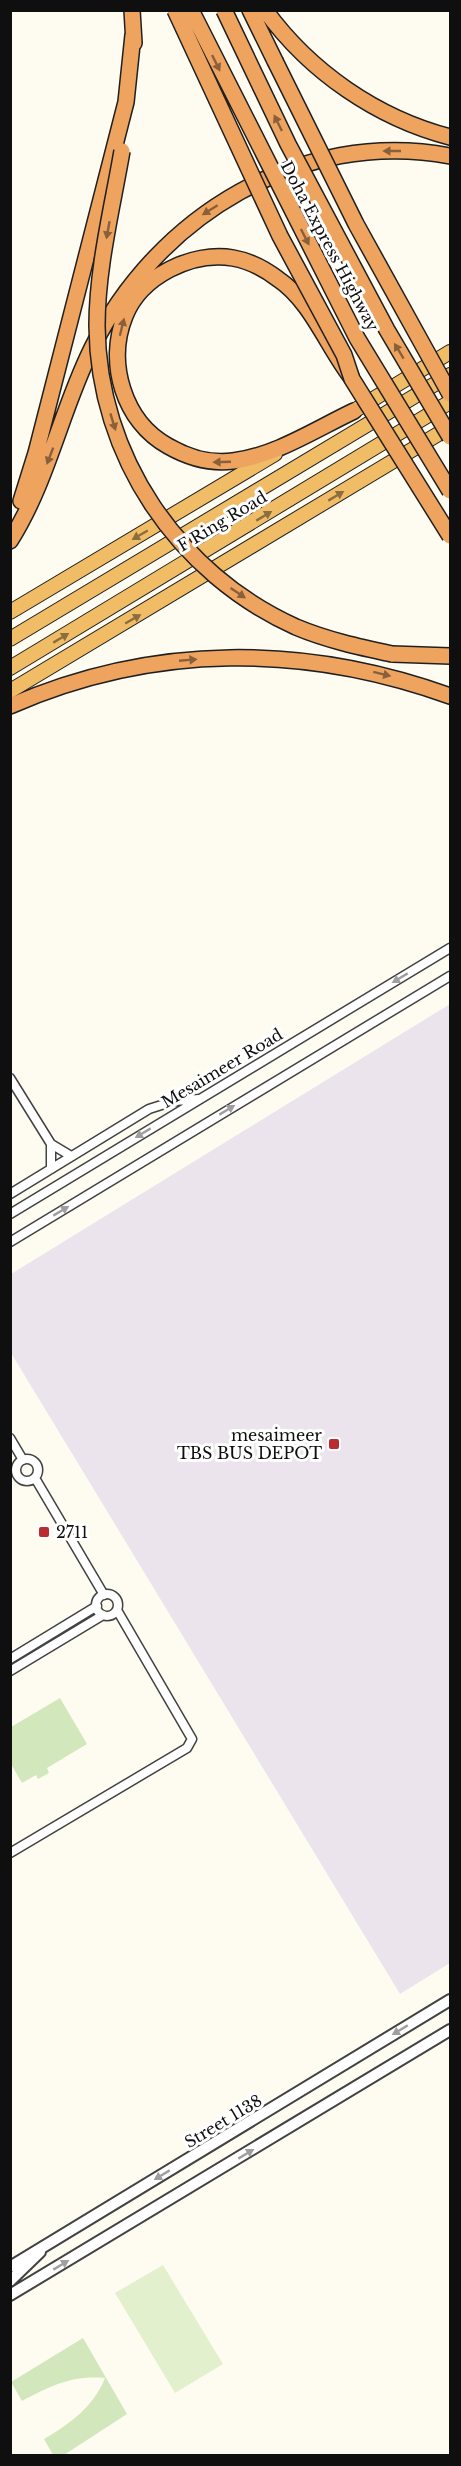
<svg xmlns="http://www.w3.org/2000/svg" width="461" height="2466" font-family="'Libre Baskerville',serif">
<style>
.industrial{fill:#ece4ed}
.green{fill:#d2e8bc}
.pitch{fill:#e3f0cd}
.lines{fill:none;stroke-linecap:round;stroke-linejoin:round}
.minor-casing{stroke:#424242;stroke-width:11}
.tertiary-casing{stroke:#424242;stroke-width:14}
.trunk-casing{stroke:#202020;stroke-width:16}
.motorway-casing{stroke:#202020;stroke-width:18}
.minor{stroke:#fff;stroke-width:8}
.tertiary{stroke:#fff;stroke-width:10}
.trunk{stroke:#f0bc66;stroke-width:14}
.motorway{stroke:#eea35f;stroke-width:15}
.motorway-bridge-casing{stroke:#202020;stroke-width:18;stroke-linecap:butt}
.motorway-bridge{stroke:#eea35f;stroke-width:15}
.oneway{fill:#8a603b}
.oneway2{fill:#8b6e3f}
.oneway3{fill:#9f9f9f}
.poi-dot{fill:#ba2c30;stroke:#fff;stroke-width:2}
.labels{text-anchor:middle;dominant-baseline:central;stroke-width:6;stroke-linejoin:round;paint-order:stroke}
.street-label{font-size:16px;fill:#0f0f0f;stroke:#fff}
.poi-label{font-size:16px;fill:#0f0f0f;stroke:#fff;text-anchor:end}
</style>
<rect width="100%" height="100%" fill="#fefcf1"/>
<path class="industrial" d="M450 1004V1963L400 1994 11 1353V1274Z"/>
<path class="green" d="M60 1698 87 1744 47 1768 49 1773 38 1779 36 1775 22 1783 11 1764V1727Z
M83 2338 127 2414 64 2455H53L44 2439C70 2424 94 2406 105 2378 72 2375 50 2386 22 2401L11 2382Z"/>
<path class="pitch" d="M163 2265 223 2364 175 2393 115 2293Z"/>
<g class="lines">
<defs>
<path id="minor" d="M10 1078 51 1144 71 1156
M51 1144V1169
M10 1194 149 1109 174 1101 199 1099
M10 1214 450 948
M10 1242 450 976
M10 1438 23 1460
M16 1470a11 11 0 1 1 22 0a11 11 0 1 1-22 0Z
M35 1478 104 1595
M96 1605a11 11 0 1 1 22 0a11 11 0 1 1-22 0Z
M10 1659 97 1606
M10 1671 103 1615
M10 1853 187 1748 192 1739 117 1610"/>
<path id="tertiary" d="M10 2267 450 2000
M10 2281 40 2252
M10 2295 450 2030"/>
<path id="trunk" d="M357 409 450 352
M10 612 275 454
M10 639 450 375
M10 668 450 402
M10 691 450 427"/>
<path id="motorway" d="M132 10 134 43
M250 10 275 61
M265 10C310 72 377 118 450 137
M351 377C327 346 311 301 278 279 265 269 250 261 233 258 192 251 141 276 125 316 106 363 124 422 168 446 189 458 209 464 233 461 275 456 316 429 354 411
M21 501 36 453 126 102 133 35
M10 541C48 481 61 410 92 348 157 216 301 128 450 156
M392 654 450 656
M10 706C154 643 305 644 450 696"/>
</defs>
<use href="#minor" class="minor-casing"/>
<use href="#tertiary" class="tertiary-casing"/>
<use href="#trunk" class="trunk-casing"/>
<use href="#motorway" class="motorway-casing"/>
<use href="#minor" class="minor"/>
<use href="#tertiary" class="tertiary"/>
<use href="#trunk" class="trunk"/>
<use href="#motorway" class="motorway"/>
<defs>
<path id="motorway-bridge" d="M175 10 280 236 344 355 352 379 450 536
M191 10 357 338 450 491
M224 10 288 144 387 330 450 437
M275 61 356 224 450 394
M122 151C112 209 97 268 97 326 98 456 178 574 296 627 327 640 359 647 392 654"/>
</defs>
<use href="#motorway-bridge" class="motorway-bridge-casing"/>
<use href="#motorway-bridge" class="motorway-bridge"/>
</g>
<defs><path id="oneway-solid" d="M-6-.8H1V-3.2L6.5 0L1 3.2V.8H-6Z" transform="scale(1.5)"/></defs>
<g class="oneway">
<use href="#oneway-solid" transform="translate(216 63) rotate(64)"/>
<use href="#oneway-solid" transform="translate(278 123) rotate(-116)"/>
<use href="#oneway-solid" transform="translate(392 151) rotate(180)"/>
<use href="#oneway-solid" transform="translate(210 210) rotate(148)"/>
<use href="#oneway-solid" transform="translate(108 230) rotate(100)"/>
<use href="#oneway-solid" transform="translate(305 237) rotate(63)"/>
<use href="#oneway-solid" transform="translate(122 327) rotate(-76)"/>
<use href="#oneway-solid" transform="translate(399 351) rotate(-121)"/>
<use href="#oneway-solid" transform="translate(113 422) rotate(73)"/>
<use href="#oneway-solid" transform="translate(50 456) rotate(111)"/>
<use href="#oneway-solid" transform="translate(222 462) rotate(178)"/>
<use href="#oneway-solid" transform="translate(238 593) rotate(34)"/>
<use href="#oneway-solid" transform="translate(188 660) rotate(-5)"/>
<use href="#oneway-solid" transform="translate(382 674) rotate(14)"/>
</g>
<g class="oneway2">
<use href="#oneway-solid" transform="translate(336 496) rotate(-31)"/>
<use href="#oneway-solid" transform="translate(264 516) rotate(-31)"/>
<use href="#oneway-solid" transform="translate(140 535) rotate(150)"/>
<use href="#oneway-solid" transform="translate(133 619) rotate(-30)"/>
<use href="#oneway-solid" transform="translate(61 638) rotate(-31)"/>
</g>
<g class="oneway3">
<use href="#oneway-solid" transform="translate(400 978) rotate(149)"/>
<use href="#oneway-solid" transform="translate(227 1110) rotate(-31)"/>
<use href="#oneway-solid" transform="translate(143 1133) rotate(149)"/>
<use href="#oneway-solid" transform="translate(61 1211) rotate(-31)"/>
<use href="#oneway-solid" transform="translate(400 2030) rotate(149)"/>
<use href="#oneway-solid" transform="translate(246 2154) rotate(-31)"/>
<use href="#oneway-solid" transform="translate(162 2175) rotate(149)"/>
<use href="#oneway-solid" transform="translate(61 2265) rotate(-31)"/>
</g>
<g class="poi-dot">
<rect x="328" y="1438" width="12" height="12" rx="3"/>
<rect x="38" y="1526" width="12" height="12" rx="3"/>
</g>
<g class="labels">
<g class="street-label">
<text transform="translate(330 246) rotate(62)">Doha Express Highway</text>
<text transform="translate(222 521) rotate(-31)">F Ring Road</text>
<text transform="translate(222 1068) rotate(-31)">Mesaimeer Road</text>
<text transform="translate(223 2121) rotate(-31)">Street 1138</text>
</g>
<g class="poi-label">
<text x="322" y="1435">mesaimeer<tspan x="322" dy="18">TBS BUS DEPOT</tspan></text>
<text x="56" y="1532" text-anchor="start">2711</text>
</g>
</g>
<rect width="461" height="2466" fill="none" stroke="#0f0f0f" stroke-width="24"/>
</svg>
